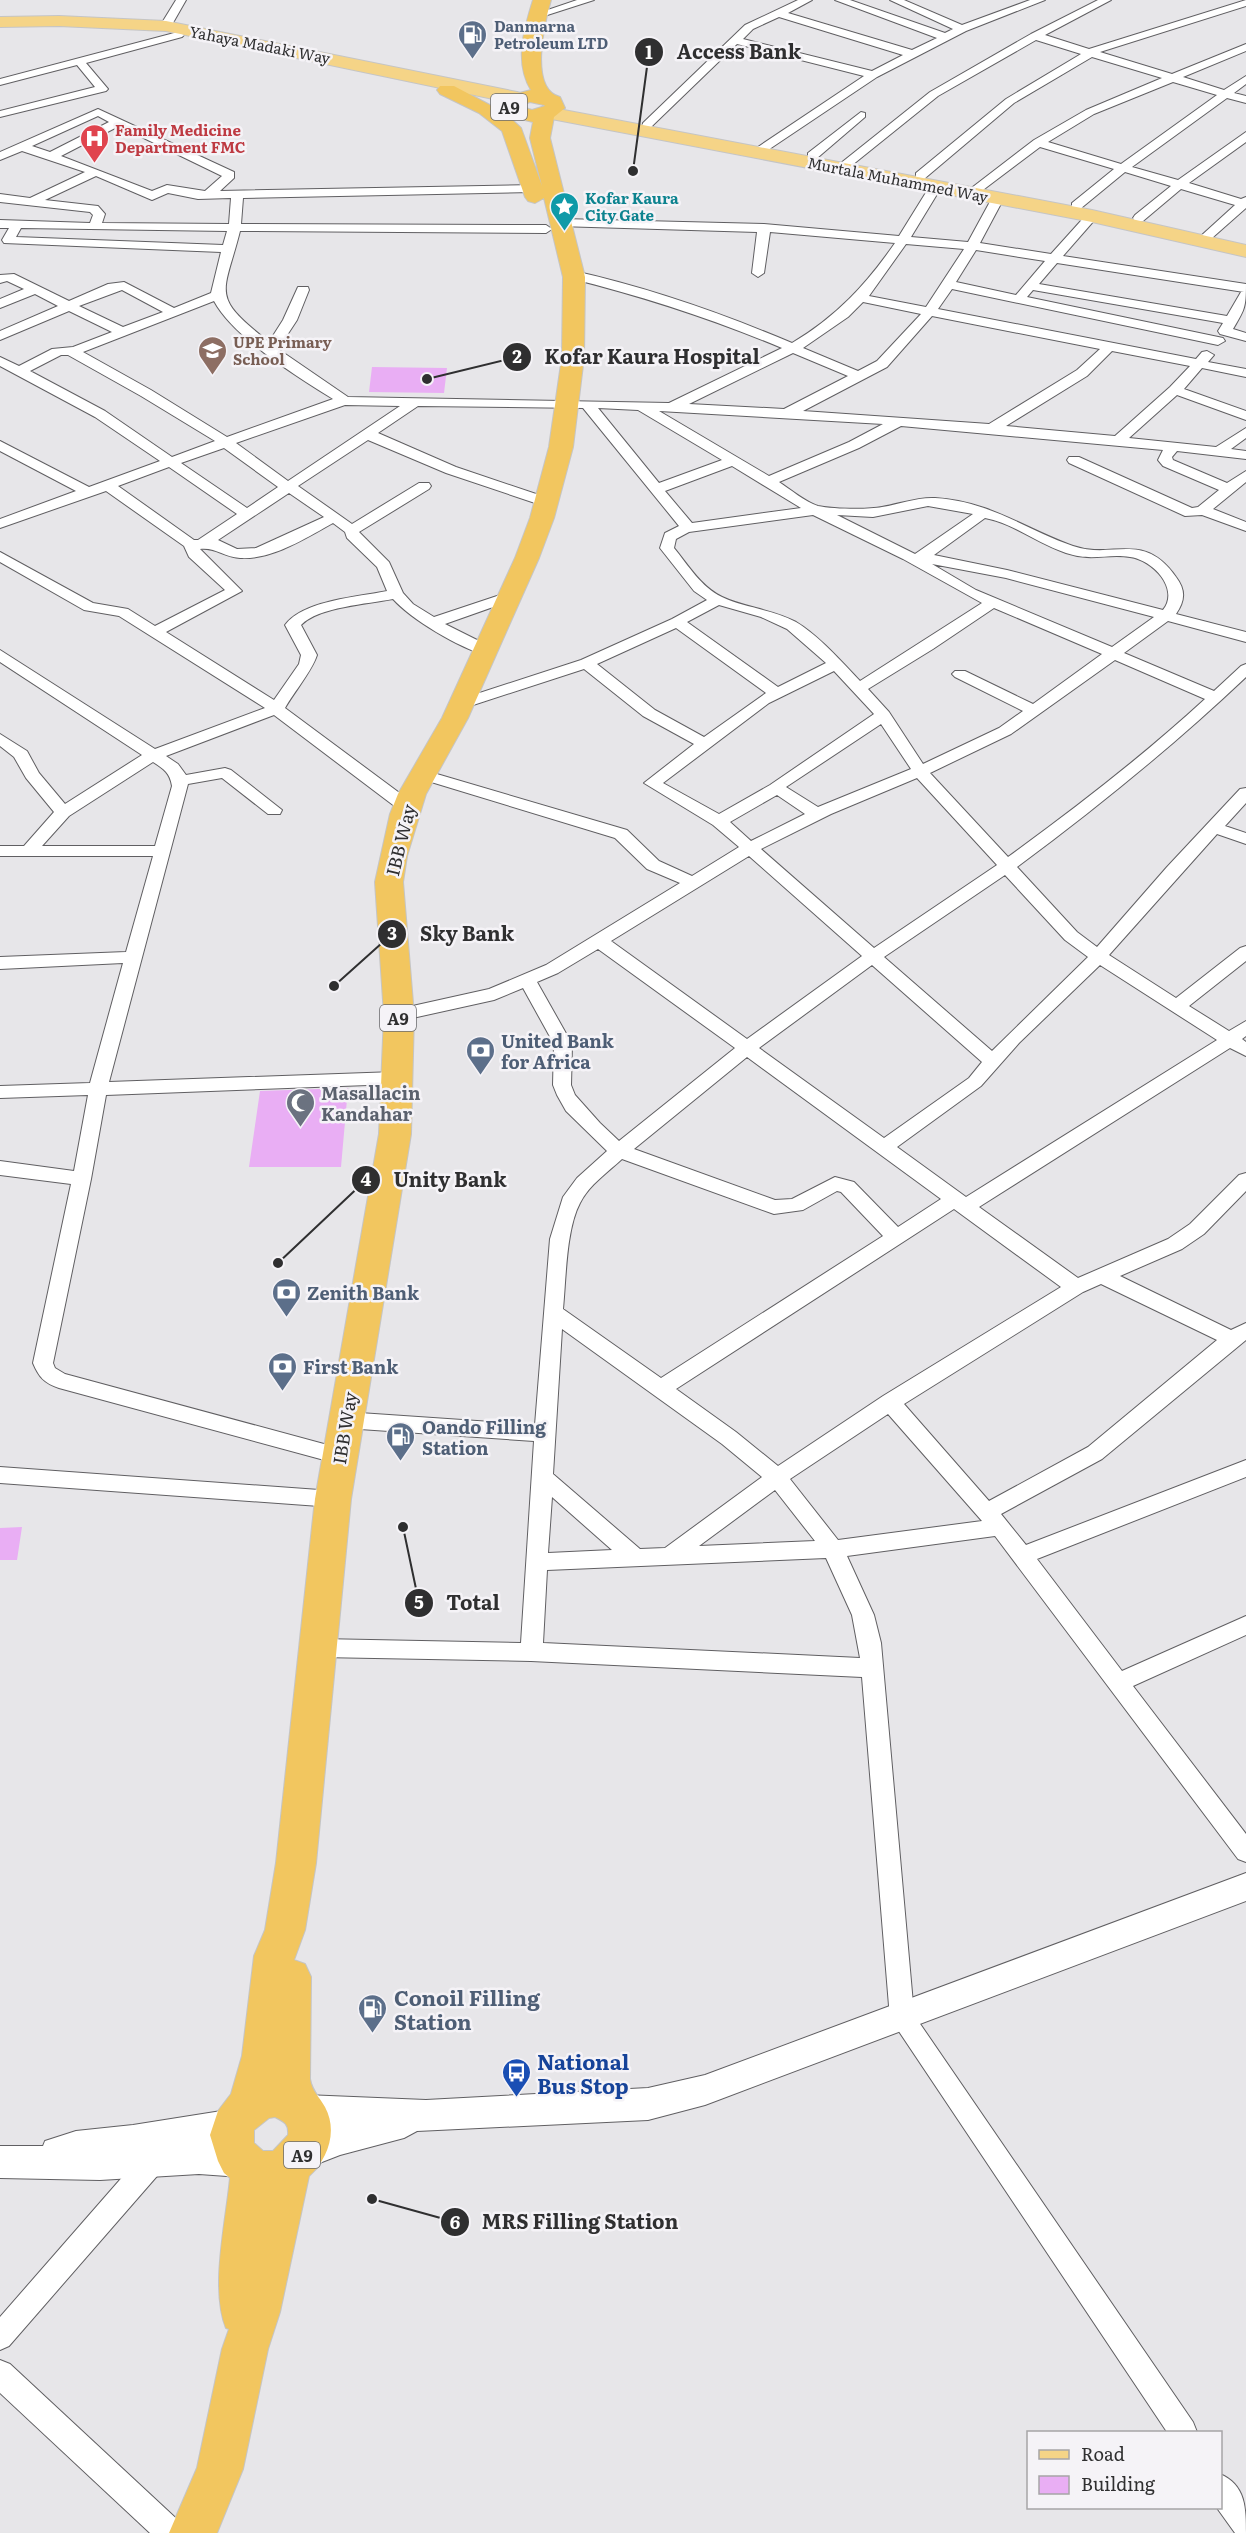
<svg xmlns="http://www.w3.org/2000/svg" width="1246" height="2533" font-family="Literata,serif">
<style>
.building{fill:#e9aef4}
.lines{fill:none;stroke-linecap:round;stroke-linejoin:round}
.minor-casing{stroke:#605f62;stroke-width:2}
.tertiary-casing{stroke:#605f62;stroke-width:2}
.primary-casing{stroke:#c5c5c5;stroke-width:2}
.trunk-casing{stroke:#c5c5c5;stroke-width:2}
.minor{fill:#fff;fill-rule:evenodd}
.tertiary{fill:#fff;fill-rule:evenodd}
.primary{fill:#f5d487;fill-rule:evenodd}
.trunk{fill:#f2c65f;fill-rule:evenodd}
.labels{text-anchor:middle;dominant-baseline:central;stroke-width:5;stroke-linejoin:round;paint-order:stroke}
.far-service-label{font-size:15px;font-weight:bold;fill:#4e5e75;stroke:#f5f3f7;text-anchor:start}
.far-street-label{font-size:15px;fill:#2f2f30;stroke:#f5f3f7}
.far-health-label{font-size:15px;font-weight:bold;fill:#be3a42;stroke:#f5f3f7;text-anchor:start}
.far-culture-label{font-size:15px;font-weight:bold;fill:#0d838f;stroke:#f5f3f7;text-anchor:start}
.far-education-label{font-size:15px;font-weight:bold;fill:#785e54;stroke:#f5f3f7;text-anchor:start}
.shield{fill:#f5f3f7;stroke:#6a6a6c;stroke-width:1.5}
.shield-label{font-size:16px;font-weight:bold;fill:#2f2f30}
.street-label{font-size:18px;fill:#2f2f30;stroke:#f5f3f7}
.service-label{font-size:18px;font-weight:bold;fill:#4e5e75;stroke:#f5f3f7;text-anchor:start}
.worship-label{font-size:18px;font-weight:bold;fill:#5b616d;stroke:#f5f3f7;text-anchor:start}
.near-service-label{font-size:21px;font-weight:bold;fill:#4e5e75;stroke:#f5f3f7;text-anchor:start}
.near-transit-label{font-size:21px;font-weight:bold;fill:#164399;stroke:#f5f3f7;text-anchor:start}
.leader{fill:none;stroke:#2f2f30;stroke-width:2}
.callout-dot{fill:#2f2f30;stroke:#f5f3f7;stroke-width:2}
.mark-label{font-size:18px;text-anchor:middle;font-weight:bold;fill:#fff}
.callout-label{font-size:20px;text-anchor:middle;font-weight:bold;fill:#2f2f30;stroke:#f5f3f7;stroke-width:5;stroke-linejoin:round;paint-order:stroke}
</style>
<rect width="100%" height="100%" fill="#e7e6e9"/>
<path class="building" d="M372 367 447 368 444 393 369 392Z
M348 1088 341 1167H249L260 1091Z
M22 1527 17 1560H0V1528Z"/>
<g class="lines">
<defs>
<path id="minor" d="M176 0H186L170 28H162L160 26Z
M577 0H594L538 18 533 15Z
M798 0H812L788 13 912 50 937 38 835 0H850L945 33 953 29 890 0H904L962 25 1030 0H1045L966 31 877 77 768 150 764 151 758 147 864 76 737 44 651 127H643V123L745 25ZM779 17 903 55 872 71 743 39 753 29Z
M1098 0H1111L1045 35 1089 49 1246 0V6L1100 52 1172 74 1246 44V51L1183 77 1224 90 1246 76V84L1234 93 1246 96V103L1227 98 1132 167 1178 180 1246 132V142L1189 183 1241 199 1246 197V208L1212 238 1208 239 1202 235 1235 205 1181 189 1143 221H1135L1133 218 1135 215 1171 186 1125 172 1080 209H1072V203L1114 169 1040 147 975 196H967L965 193 1034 140 1086 110 1162 78 1092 57 1014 103 924 179H916V173L1006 99 1081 54 1036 40 938 96 851 166 847 167 841 163 930 92 1031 34ZM1173 82 1217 95 1121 164 1048 142 1094 114Z
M178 32 184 35 182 37 86 63 108 89 106 91 0 117V111L95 87 77 65 0 85V79Z
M98 109 234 172V178L220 191 536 185V191L532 192 243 198 241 224 546 225 552 229 546 233 240 231C224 295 209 295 269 342L283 320 298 287H308L309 290 297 320 278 349 348 397 669 403 782 348C710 318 645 297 569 278L568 275 569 272 574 271C650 288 721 313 792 343 836 317 866 285 895 243L770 232 764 273 758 277 752 273 757 232 558 226 556 223 558 220 562 219 764 224 899 236 930 186 936 182 942 186 911 237 968 242 992 198 998 194 1004 198 980 243 1051 254 1088 213 1092 212 1098 216 1063 256 1246 284C1246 309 1244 310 1233 329L1246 333V341L1220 334 1218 331 1223 323 1033 290 1027 297 1223 338 1225 341 1218 345 952 289 938 309 1196 359 1202 352 1207 351 1214 355 1208 362 1246 369V377L1202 368 1184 389 1246 411V420L1177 395 1129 438 1216 447 1246 428V438L1231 449 1246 451V459L1177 451 1172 457 1173 460 1227 483 1246 471V482L1213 509 1246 522V531L1202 515 1185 516 1069 463 1067 460 1069 457H1079L1192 508 1198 507 1219 490 1163 466 1158 460 1163 450 901 426 859 448 779 482C790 489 805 502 818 506 832 509 867 510 882 507 900 504 917 497 935 498 989 501 1025 529 1073 546 1113 560 1143 530 1176 577 1186 590 1185 601 1176 614L1246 632V642L1168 621 1124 653 1214 691 1241 666 1246 664V677C1173 746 1098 807 1017 867L1077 932 1097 947 1167 867 1240 789 1246 788V803L1225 826 1246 833V844L1217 834 1109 955 1176 998 1240 948 1246 946V961L1189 1006 1229 1031 1246 1021V1036L1242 1039 1246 1042V1056L1230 1048 979 1207 1078 1278 1168 1239 1190 1224 1239 1175 1246 1173V1191L1204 1234 1182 1249 1120 1276 1231 1330 1246 1323V1340L1102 1459 1001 1514 1026 1545 1246 1460V1477L1037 1559 1122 1671 1246 1616V1635L1133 1686 1246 1834V1862L1238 1859 995 1536 847 1556 874 1615 881 1643 914 2015 1193 2422 1197 2432H1167L890 2018 862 1677 531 1661 320 1657 312 1654 309 1648 312 1642 320 1639 521 1643 534 1441 345 1428 338 1426 335 1420 338 1414 345 1412 535 1425 550 1239 563 1197 577 1178 607 1151 566 1111 557 1095 553 1085 554 1044 523 988 494 1000 399 1021 393 1019 390 1015 393 1011 399 1009 489 989 546 965 680 883 647 869 615 838 418 778 416 775 424 770 430 772 627 830 659 861 692 876 739 847 713 825 644 783 694 744 643 716 584 669 467 707 461 709 453 704 455 701 581 660 672 619 707 600 694 591 660 548 665 533 679 526 583 408 418 406 378 433 456 467 551 499 553 502 551 505H541L446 473 368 440 298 486 352 524 419 483H429L431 486 429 489 359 532 389 562 403 593 413 604 434 617 506 593 511 592 518 596 516 599 445 624 491 647 494 650 486 655C459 648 411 619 393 599 368 604 318 607 301 625L317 655C312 671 294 692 285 708L413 803 415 807 413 811H401L274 715 166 756 178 764 186 775 225 768 231 770 282 810 280 814H268L222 778 188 784 109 1082 395 1072 401 1074 404 1078 401 1082 395 1084 106 1095 91 1179 53 1363 55 1368 65 1374 346 1450 349 1456 346 1462 339 1464 59 1388C44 1383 39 1377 33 1363L71 1184 0 1175V1161L74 1171 88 1095 0 1098V1086L90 1083 123 963 0 969V957L126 952 153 856H0V846H24L54 812 26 778 14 757 0 746V734L27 751 39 773 65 804 142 755 0 662V650L155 749 265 708 119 616 84 610 0 562V552L93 603 128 609 155 626 225 590 189 557 184 546 106 491 0 528V519L76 491 0 451V441L89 487 160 461 95 417 0 366V357L19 366 52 349 73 347 112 332 69 311 0 340V331L58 306 35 294 0 308V299L24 289 7 281 0 283V275L14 274 69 301 108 284 124 282 174 308 211 293 221 252 4 243 2 240 9 228H0V220L90 223 93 215 90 212 0 202V194L30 198 85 172 22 151 0 160V152ZM98 116 109 122 50 152 32 146ZM119 126 222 176 205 191 167 185 152 191 61 156ZM96 176 152 200 168 193 198 199 231 198 229 224 102 223 105 214 98 206 45 200ZM21 228 227 231 223 245 16 237ZM906 244 964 249 926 307 869 296ZM976 250 1045 261 1016 295 956 282ZM1057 263 1244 292H1241L1227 316 1039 284ZM122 290 163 312 123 327 79 306ZM214 301C234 338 298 377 333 399L227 437 151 390 83 352ZM863 302 921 314 877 361 858 371 803 348 848 317ZM932 316 1100 349 1077 370 989 424 803 411 887 367ZM1112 351 1190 366 1170 387 1115 436 1006 426 1087 376ZM793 353 848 376 784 409 689 404ZM61 355H68L141 396 215 441 172 457 105 411 30 371ZM345 405 400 406 288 481 236 443ZM598 408 638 410 722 460 659 483ZM659 411 883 424 849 442 769 476ZM224 448 278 487 247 508 181 463ZM732 466 801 508 692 523 665 491ZM169 467 237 514 198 540H194L118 486ZM289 493 324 517 256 548 237 549 218 540ZM928 506 973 514 915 554 837 515 873 517ZM813 515 903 559 982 603 860 681C842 662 818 635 796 622 772 609 745 608 722 597 701 587 688 565 674 548L676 539 689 532ZM985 518C1013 523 1038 544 1066 553 1093 562 1107 553 1130 557 1153 560 1180 589 1163 610L1007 570 934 555ZM333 523 345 532 347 538 377 567 387 591C358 597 304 600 285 625L301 655 299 664 274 700 166 632 242 591 200 549C215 547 224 557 240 558 272 560 306 538 333 523ZM932 564 1006 578 1154 617 1112 647 976 590ZM719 605 761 617 787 629 826 663 778 687 687 622ZM994 608 1102 654 1033 704 965 671H955L952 674 955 677 1023 711 999 728 923 764 889 712 868 689 933 649ZM676 628 766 693 704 737 655 710 597 664ZM1115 660 1205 699C1143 756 1077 807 1008 857L930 773 1011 734ZM834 671 874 714 770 785 719 814 663 783 769 703ZM881 724 911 769 818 807 786 787ZM153 762C164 769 170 773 172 786L155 846H42L69 816ZM917 778 997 865 874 948 761 849 831 814ZM777 795 805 814 751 841 730 822ZM749 856 862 956 747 1039 611 941ZM1005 875 1065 940 1088 957 992 1051 884 957ZM598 949 735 1048 619 1141 600 1123 575 1095 571 1085 572 1044 537 982 558 973ZM872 965 982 1062 969 1078 884 1138 759 1048ZM1100 965 1217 1040 966 1197 897 1147 981 1086 1019 1043ZM747 1057 941 1199 898 1227 854 1182 835 1177 792 1199 775 1200 634 1149ZM622 1159 774 1214 803 1210 837 1191 841 1192 883 1236 661 1378 563 1309C566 1279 566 1229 580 1203 589 1185 608 1172 622 1159ZM954 1209 1061 1287 883 1396 778 1466 736 1432 676 1389ZM1101 1284 1217 1340 1088 1447 989 1501 904 1404 1083 1292ZM562 1329 722 1444 762 1477 665 1548 640 1549 553 1474ZM888 1414 982 1521 838 1540 790 1479ZM775 1490 815 1541 699 1546ZM552 1497 612 1550 548 1553ZM826 1558 852 1615 860 1658 543 1643 547 1570Z
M861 112 865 113V117L816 159H808V153Z
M0 1467 333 1491 340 1493 344 1499 340 1505 333 1507 0 1483Z
M155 2147 164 2150 168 2159 164 2168 9 2346 0 2350V2317L146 2150Z
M0 2360 10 2364 181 2523 185 2533H150L0 2393Z
M1220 2474C1246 2485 1246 2509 1246 2533H1235L1217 2508H1220Z"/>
<path id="tertiary" d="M1246 1873V1901L705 2105 648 2120 417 2131 404 2138 340 2155 304 2169 292 2164 287 2153 292 2142 328 2128 305 2127 293 2122 288 2111 293 2100 305 2095 426 2100 648 2088 705 2075Z
M234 2109 246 2114 251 2125 246 2136 220 2143 241 2145 253 2150 258 2161 253 2172 241 2177 199 2174 100 2180 0 2178V2146H43L45 2141 76 2131 133 2125Z"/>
<path id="primary" d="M59 16 166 21 517 92 524 94 526 98 524 102 517 104 166 31 59 26 0 27V17Z
M548 107 1092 210 1246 245V257L1092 222 541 117 539 113 541 109Z"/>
<path id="trunk" d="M533 0H551C545 21 528 89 560 97L565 108 554 117 550 138 585 277 584 357 573 447 554 518 539 558 468 718 426 794 407 856 403 882 414 1015 411 1134 351 1499 316 1863 305 1930 294 1960 305 1964 311 1977 310 2079C312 2092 319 2096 325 2107 338 2131 328 2159 309 2176L280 2312 268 2349 243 2469 217 2533H169L197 2468 222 2349 229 2329 226 2328C210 2289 226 2221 230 2178L224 2173 218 2161 210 2135 218 2111 231 2094 242 2056 254 1956 265 1930 276 1863 315 1499 379 1134 384 1015 375 882 390 814 398 794 442 718 515 558 530 518 549 447 562 357 563 277 544 198 535 203 528 201 525 197 502 131 479 113 440 94 437 90 440 86H454L501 111 499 108 504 97 531 90C514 62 524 29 533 0ZM530 102 544 105 545 106 532 110 519 106ZM508 116 533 122 530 138 542 186 521 128ZM275 2117C285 2122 289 2124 288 2135L273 2151H263L254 2143V2130L269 2118Z"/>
</defs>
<use href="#minor" class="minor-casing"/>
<use href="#tertiary" class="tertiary-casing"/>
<use href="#primary" class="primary-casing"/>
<use href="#trunk" class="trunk-casing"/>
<use href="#minor" class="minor"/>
<use href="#tertiary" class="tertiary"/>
<use href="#primary" class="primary"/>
<use href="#trunk" class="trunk"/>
</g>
<defs>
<symbol id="fuel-pin" viewBox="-11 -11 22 30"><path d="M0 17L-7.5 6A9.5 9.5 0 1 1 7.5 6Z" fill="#5c6f8a" stroke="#f5f3f7"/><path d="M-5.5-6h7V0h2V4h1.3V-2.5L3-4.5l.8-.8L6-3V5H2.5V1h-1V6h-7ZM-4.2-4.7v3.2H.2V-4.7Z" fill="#fff"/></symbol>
<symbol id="hospital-pin" viewBox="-11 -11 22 30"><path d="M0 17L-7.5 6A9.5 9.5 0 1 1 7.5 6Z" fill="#e0444e" stroke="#f5f3f7"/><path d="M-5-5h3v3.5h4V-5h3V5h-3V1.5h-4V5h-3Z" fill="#fff"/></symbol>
<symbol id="sight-pin" viewBox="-11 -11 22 30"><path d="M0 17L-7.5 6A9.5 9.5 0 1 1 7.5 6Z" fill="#0f9aa8" stroke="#f5f3f7"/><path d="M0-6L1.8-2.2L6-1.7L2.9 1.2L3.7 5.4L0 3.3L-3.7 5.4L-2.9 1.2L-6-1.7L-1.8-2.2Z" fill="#fff"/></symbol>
<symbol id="school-pin" viewBox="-11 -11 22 30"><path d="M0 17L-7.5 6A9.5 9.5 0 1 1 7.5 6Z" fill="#8d6e63" stroke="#f5f3f7"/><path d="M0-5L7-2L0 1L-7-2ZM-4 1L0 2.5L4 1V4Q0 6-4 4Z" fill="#fff"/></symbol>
<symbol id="bank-pin" viewBox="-11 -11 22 30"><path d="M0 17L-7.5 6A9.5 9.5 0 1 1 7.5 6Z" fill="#5c6f8a" stroke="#f5f3f7"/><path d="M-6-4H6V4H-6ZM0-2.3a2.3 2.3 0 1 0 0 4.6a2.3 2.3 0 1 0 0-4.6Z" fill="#fff"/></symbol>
<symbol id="mosque-pin" viewBox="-11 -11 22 30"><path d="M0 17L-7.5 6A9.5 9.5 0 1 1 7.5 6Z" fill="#6b7280" stroke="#f5f3f7"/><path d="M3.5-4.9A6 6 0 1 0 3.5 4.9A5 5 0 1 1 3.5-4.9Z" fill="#fff"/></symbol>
<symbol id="bus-pin" viewBox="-11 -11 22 30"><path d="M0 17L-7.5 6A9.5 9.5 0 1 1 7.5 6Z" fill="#1a4fb4" stroke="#f5f3f7"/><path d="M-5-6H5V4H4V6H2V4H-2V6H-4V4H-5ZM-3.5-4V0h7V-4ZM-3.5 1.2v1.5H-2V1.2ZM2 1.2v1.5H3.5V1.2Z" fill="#fff"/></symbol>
</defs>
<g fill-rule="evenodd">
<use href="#fuel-pin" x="456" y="18" width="33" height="45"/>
<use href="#hospital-pin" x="78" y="122" width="33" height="45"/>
<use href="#sight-pin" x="548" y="190" width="33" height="45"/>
<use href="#school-pin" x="196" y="334" width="33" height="45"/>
<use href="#bank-pin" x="464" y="1034" width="33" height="45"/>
<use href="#mosque-pin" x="284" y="1086" width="33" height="45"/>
<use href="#bank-pin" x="270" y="1276" width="33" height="45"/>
<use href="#bank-pin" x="266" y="1350" width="33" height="45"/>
<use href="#fuel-pin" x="384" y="1420" width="33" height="45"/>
<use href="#fuel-pin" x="356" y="1992" width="33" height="45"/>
<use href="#bus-pin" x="500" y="2056" width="33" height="45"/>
</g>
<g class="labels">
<g class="far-service-label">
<text x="494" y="25">Danmarna<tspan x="494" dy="17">Petroleum LTD</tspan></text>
</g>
<g class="far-street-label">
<text transform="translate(260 44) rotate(11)">Yahaya Madaki Way</text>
<text transform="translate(898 179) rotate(11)">Murtala Muhammed Way</text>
</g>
<g class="far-health-label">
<text x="115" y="129">Family Medicine<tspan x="115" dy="17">Department FMC</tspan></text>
</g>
<g class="far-culture-label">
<text x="585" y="197">Kofar Kaura<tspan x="585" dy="17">City Gate</tspan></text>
</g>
<g class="far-education-label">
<text x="233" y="341">UPE Primary<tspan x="233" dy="17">School</tspan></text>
</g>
<g class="shield">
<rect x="491" y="94" width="36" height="26" rx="4.5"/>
<rect x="380" y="1005" width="36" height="26" rx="4.5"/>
<rect x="284" y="2142" width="36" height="26" rx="4.5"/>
</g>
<g class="shield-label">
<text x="509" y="107">A9</text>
<text x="398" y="1018">A9</text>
<text x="302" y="2155">A9</text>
</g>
<g class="street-label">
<text transform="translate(400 840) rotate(-76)">IBB Way</text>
<text transform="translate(344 1428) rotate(-81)">IBB Way</text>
</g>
<g class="service-label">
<text x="501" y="1040">United Bank<tspan x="501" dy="21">for Africa</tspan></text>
<text x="307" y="1292">Zenith Bank</text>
<text x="303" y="1366">First Bank</text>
<text x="422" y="1426">Oando Filling<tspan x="422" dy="21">Station</tspan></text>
</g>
<g class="worship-label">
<text x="321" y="1092">Masallacin<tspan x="321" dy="21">Kandahar</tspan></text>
</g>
<g class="near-service-label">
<text x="394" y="1996">Conoil Filling<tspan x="394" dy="24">Station</tspan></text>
</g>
<g class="near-transit-label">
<text x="537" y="2060">National<tspan x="537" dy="24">Bus Stop</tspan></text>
</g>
</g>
<path class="leader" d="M633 171L649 52M427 379L517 357M334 986L392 934M278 1263L366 1180M403 1527L419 1603M372 2199L455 2222"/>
<g class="callout-dot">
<circle cx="633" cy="171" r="6"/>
<circle cx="427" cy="379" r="6"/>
<circle cx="334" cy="986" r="6"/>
<circle cx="278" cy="1263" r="6"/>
<circle cx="403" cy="1527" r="6"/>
<circle cx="372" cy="2199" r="6"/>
<circle cx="649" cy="52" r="15"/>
<circle cx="517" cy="357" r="15"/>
<circle cx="392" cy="934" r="15"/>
<circle cx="366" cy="1180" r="15"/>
<circle cx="419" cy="1603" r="15"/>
<circle cx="455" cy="2222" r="15"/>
</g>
<g class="mark-label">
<text x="649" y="59">1</text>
<text x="517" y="363">2</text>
<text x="392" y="940">3</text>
<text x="366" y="1186">4</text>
<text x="419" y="1609">5</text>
<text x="455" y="2229">6</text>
</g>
<g class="callout-label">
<text x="739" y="59">Access Bank</text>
<text x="652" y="364">Kofar Kaura Hospital</text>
<text x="467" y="941">Sky Bank</text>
<text x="450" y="1187">Unity Bank</text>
<text x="473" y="1610">Total</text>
<text x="580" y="2229">MRS Filling Station</text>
</g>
<rect x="1027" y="2431" width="195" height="78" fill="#f5f3f7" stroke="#a6a5a7" stroke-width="1.5"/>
<rect x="1039" y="2450" width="30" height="9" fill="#f5d487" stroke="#a6a5a7" stroke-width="1.5"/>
<text x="1081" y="2461" font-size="18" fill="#2f2f30">Road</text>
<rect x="1039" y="2476" width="30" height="18" fill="#e9aef4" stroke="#a6a5a7" stroke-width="1.5"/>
<text x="1081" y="2491" font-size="18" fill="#2f2f30">Building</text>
</svg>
